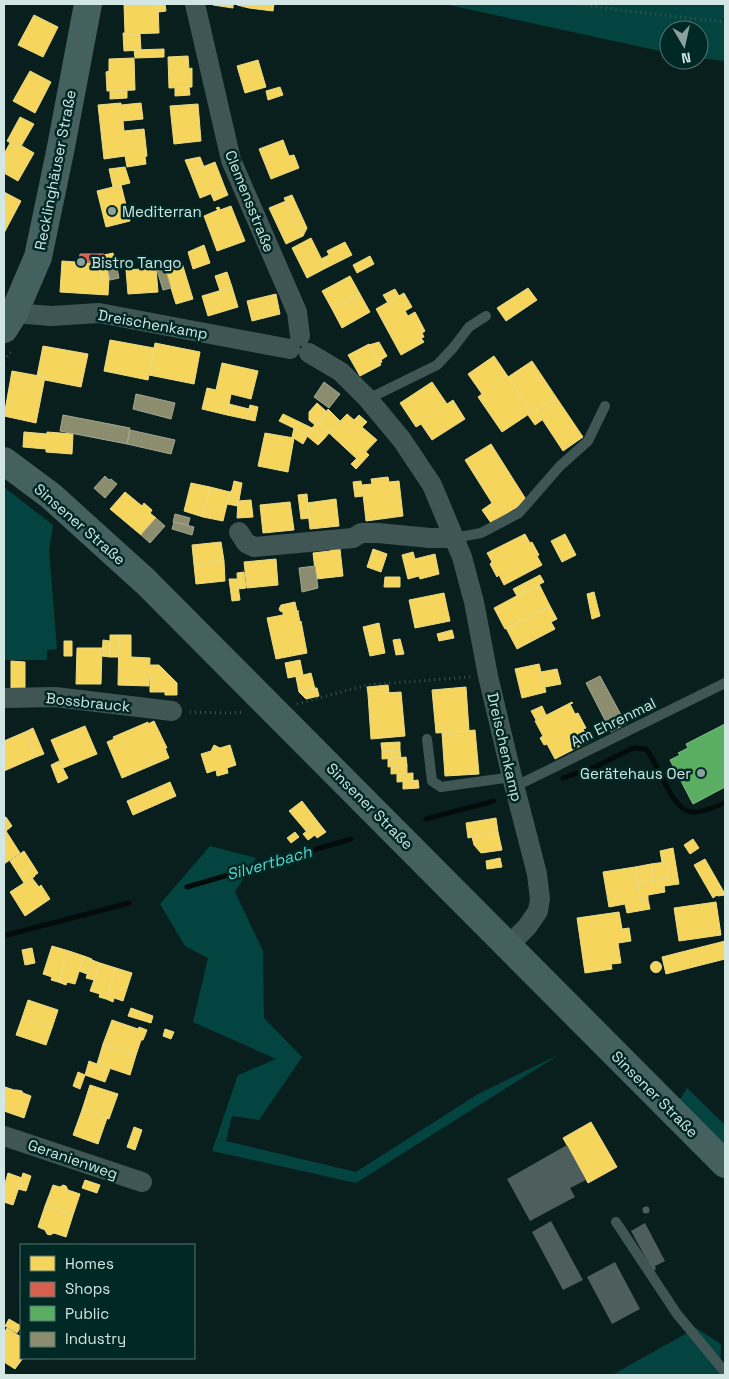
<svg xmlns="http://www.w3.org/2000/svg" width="729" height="1379" font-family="'Space Grotesk',sans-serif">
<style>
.green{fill:#044440}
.homes{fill:#f6d55c;stroke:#ebda85}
.shops{fill:#d6604d;stroke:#d5887a}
.public{fill:#5aae61;stroke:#7ebf88}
.industry{fill:#8c8c6e;stroke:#a1a791}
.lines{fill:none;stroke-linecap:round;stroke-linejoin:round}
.stream{stroke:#030c0b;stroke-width:5}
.building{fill:#4d5e5d}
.path{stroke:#415453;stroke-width:3;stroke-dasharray:1 4;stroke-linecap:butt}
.lane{stroke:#405654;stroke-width:10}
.street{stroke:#405654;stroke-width:20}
.secondary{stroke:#44615f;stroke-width:28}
.poi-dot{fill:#8ca09e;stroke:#002825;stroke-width:2}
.labels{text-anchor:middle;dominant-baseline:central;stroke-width:5;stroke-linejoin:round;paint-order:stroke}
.street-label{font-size:15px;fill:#d2e6e4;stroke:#002825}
.poi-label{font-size:15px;fill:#d2e6e4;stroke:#002825;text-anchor:start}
.water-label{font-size:16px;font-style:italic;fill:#52d8cf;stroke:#002825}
</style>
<rect width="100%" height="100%" fill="#091f1d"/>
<path class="green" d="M444 4H725V61L699 58V30H669V53Z
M4 487 53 525 49 550 57 649 47 650V660H4Z
M210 846 256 858 235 892 263 951 264 1018 302 1057 259 1120 232 1116 226 1141 356 1172 478 1094 560 1054 356 1183 212 1151 238 1075 276 1059 193 1022 208 958 185 946 160 904Z
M687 1088 725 1125V1147L679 1101Z
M696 1328 721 1344 720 1375H612Z"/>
<path class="homes" d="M124 4H158L159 33 125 34Z
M158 4H165L166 11 159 12Z
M213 4H233V8L213 5Z
M237 4H274L273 11 249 8 237 5Z
M34 15 58 27 43 57 18 45Z
M123 33H125V34H140L141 50 124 51Z
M164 49V57L135 58 134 50Z
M188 56 189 69 192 68V87L169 88 168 57Z
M134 58 135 90 107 91 106 72 109 71V59Z
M258 60 266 87 245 93 237 66Z
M30 71 51 82 35 113 13 101Z
M189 87 190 95 175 96V88Z
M280 87 283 95 268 100 266 91Z
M127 90V98L110 99V91Z
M121 103V105L141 103 143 119 123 121 124 131 144 129 147 156 145 157 146 164 127 167 125 156 104 159 98 105Z
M198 104 201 141 174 144 170 106Z
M20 117 34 124 20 148 7 141Z
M283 140 289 156 294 155 299 168 271 179 259 149Z
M10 143 20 148 22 146 34 153 18 181 4 173V154Z
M200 157 204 167 190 172 185 160Z
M215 162 225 188 200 198 190 172Z
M125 167 130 183 113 187 109 169Z
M121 185 130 221 106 227 97 191Z
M225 188 228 195 214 201 211 194Z
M4 192 21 201 4 233Z
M292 195 307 228 303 236 284 198Z
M286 201 303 236 286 244 269 208Z
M231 206 245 241 217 251 204 216 218 210 216 208 219 207 220 210Z
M311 238 326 268 307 278 292 248Z
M345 242 352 255 326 268 321 259 329 255 327 251Z
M204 245 210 263 193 269 188 252Z
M113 253 116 264 107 266 104 255Z
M370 256 374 264 357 273 353 265Z
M62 261 102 264 101 279H109L108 295 60 292Z
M182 263 193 299 176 304 165 269Z
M102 264H106L110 279H101Z
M156 268 158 292 128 294 126 270Z
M227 272 232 287 220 291 215 276Z
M350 276 360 294 332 309 322 291Z
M232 287 238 307 208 316 202 296Z
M528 288 537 300 506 321 497 308Z
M395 289 399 296 388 303 383 295Z
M404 293 412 307 405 311 408 316 415 312 425 331 422 333 424 337 421 338 424 342 401 355 376 309Z
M276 294 280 314 252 321 247 301Z
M360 294 370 312 342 328 332 309Z
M110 340 154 348 148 380 104 371Z
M379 342 387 356 381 360 382 362 380 363 369 345Z
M155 343 200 352 194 384 149 375Z
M369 344 381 365 360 376 348 355Z
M43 346 88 354 81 387 45 380V377L37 376Z
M494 356 532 412 502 432 478 397 482 394 468 374Z
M532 361 556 397 536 410 542 420 535 425 528 415 532 412 508 377Z
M222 363 258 371 251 399 231 394 227 415 202 409 207 388 216 390Z
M12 371 45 377 36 423 4 416Z
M432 382 447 404 453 400 465 419 432 440 421 424 416 427 400 403Z
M556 397 583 437 563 451 536 410Z
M317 403 327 412 315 425 309 420V412Z
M229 404 249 409 246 419 227 415Z
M250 405 258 407 255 421 246 419Z
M328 409 340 421 329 433 317 422 327 412H326Z
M283 414 312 428 308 435 279 421Z
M347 414 354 420 359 415 367 422 362 427 377 440 358 460 329 433Z
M317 422 329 433 324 439 312 428Z
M294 428 308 435 303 444 292 437Z
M312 428 324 439 318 445 307 436Z
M24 432 47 434V432L73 434 72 454 46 452V449L23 447Z
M265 433 294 438 288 472 258 466Z
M491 444 527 501 491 523 482 510 492 503 465 460Z
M366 452 369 455 356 469 351 464 356 459 358 460Z
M388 477 389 482 399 481 403 516 366 521 362 485 372 484 371 479Z
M234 481 242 483 238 506 227 504 230 492 232 490Z
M361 481 363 496 355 497 353 482Z
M191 483 210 487 203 517 184 511Z
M210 487 230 492 223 521 203 517Z
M125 492 142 506 144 503 152 510 150 513 156 518 141 535 110 509Z
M307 494 309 518 301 519 298 495Z
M336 499 339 526 310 529 307 503Z
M251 500 253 517 237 518 238 501Z
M290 502 294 530 263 533 260 505Z
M525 534 530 543 532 542 539 555 537 556 542 565 504 585 499 575 497 577 490 564 492 562 487 553Z
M565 534 576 555 562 562 551 541Z
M221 542 224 561 194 565 192 545Z
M336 547 340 549 343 576 316 579 313 553 330 551 332 548Z
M373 549 387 554 381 572 367 567Z
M413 552 415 559 435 554 439 574 420 579 419 576 408 579 402 555Z
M276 559 278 585 247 588 244 562Z
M224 561 225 581 196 584 194 565Z
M244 572 246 588 238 589 237 573Z
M540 575 544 582 517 596 513 589Z
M385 577H400V587H384Z
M229 579H237L240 600 232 601Z
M539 584 550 606 505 629 494 608Z
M594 592 600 616 592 619 587 594Z
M444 593 450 621 415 628 409 600Z
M295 602 297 611H299L298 612 300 622 301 621 307 653 276 659 267 618 283 615V612L280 611 279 609 281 605Z
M550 606 557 619 551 622 555 629 517 649 506 628Z
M379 623 385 653 370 656 363 627Z
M452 630 454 638 439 641 437 634Z
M110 635H119L118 657H110Z
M119 635H131V657L150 658 149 686 118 685Z
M400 639 404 654 396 655 393 640Z
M103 640 110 641V657L102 656Z
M64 641H72V656H64Z
M77 648H102L101 684H76Z
M300 660 303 675 288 678 285 663Z
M11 661 25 662V689H11Z
M539 664 546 692 522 698 515 669Z
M150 665H159L177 683V695H165V692H150Z
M557 669 561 684 545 687 541 672Z
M311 673 315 689 299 692 296 677Z
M388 685 389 693 368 694 367 687Z
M466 687 469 731 436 733 432 690Z
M315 688H317L319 696 306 699 299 692Z
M401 692 405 736 371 739 368 694Z
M572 702 573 703 570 704 575 714 578 713 586 728 583 729 589 740 591 739 592 740 555 759 547 744 544 745 540 738 543 736 535 721Z
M542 706 546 715 536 720 531 711Z
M154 721 167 748H165L169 758 122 778 107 742 114 739 113 737 148 722V724Z
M85 726 97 754 63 768 51 740Z
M33 728 44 754 36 757 25 732Z
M475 730 479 774 445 776 442 733Z
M25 732 36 757 4 771V741Z
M400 742V750L382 751 381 743Z
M214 745 220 748 230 745 236 765 227 768 228 773 217 776 216 770 207 773 201 754 211 751Z
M400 750 401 758 382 759V751Z
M406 757 407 765 388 767V759Z
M59 761 68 778 58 783 51 765Z
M407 765V773L391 774V767Z
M413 773V781L397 782V774Z
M418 780 419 788 403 789V782Z
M170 782 176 796 133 815 127 801Z
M302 801 318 822 306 831 289 811Z
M6 817 12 826 6 831 20 853 4 864V818Z
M496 818 498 832 468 838 466 823Z
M318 822 326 832 317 838 315 835 308 840 303 834Z
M295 832 299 837 291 843 287 838Z
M498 832 502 850 481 853 474 845 472 837Z
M693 839 699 848 690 854 684 845Z
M673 848 679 884 664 886 663 879 668 878 666 862H662L660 851Z
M24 851 33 865 19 875 10 861Z
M500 858 502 867 487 869 486 861Z
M705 859 725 894V895L718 896 717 895 713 898 694 865Z
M666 862 668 878 654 880 651 864Z
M651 864 654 880 638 883 635 867Z
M33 865 38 873 24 883 19 875Z
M635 867 641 902 648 900 650 909 627 913 625 904 609 907 603 872Z
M35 876 32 878 39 887 41 885 50 899 25 916 10 892Z
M663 879 665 892 648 895V900L641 902 638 883Z
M716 902 721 935 679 941 674 908Z
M619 912 622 929 629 928 631 941 618 943 621 963 611 964 612 969 585 973 577 918Z
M725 941V959L666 974 662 957Z
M52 946 69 951 58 982 51 980 52 977 43 974Z
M32 948 35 963 25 965 22 950Z
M69 951 84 956 75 984 67 982 66 985 58 982Z
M84 956 92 959 87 974 79 971Z
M92 960 100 963 94 980 86 978Z
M650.5 967a5.5 5.5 0 1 1 11 0a5.5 5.5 0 1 1-11 0Z
M100 963 116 968 106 999 99 997 100 994 90 991Z
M116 968 132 973 123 1001 114 998 113 1002 106 999Z
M28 1000 58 1010 52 1028 22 1018Z
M131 1008 153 1016 151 1023 128 1016Z
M22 1018 52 1028 46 1045 16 1035Z
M112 1020 138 1029 139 1027 147 1030 143 1040H141L136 1055 103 1044Z
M165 1029 174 1032 171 1039 163 1036Z
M103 1044 136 1055 130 1075 97 1064Z
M89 1061 110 1069 105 1082 85 1075Z
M78 1072 85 1075 80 1089 73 1086Z
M90 1085 118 1094 109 1119 82 1110Z
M5 1087 14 1090H17L22 1091 23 1093 31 1096 24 1118 4 1111Z
M82 1110 107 1118 98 1144 73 1135Z
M591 1122 617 1167 588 1183 563 1138Z
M134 1127 142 1130 135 1150 127 1147Z
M8 1173 22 1178 13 1205 4 1202V1187Z
M23 1173 31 1176 26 1191 18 1189Z
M85 1180 100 1185 97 1193 82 1188Z
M53 1185 60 1187 63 1185 66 1186 68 1190 80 1194 73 1215 45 1206Z
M45 1206 73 1215 66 1237 54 1233 50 1235 47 1234 45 1230 38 1227Z
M9 1319 21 1326 17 1333 5 1326Z
M7 1328 21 1337V1358H23L15 1369 4 1362V1333Z"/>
<path class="shops" d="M80 254H104L106 264 79 262Z"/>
<path class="public" d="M725 724V787L693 804 670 760 680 755 678 753 688 748 686 744Z"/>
<path class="industry" d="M116 264 119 278 110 280 107 266Z
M164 265 171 288 163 290 156 267Z
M324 382 340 394 329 408 314 397Z
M136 394 175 403 171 419 133 409Z
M63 415 130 428 127 444 60 431Z
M130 430 175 440 171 454 127 444Z
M105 476 109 480 111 479 117 484 105 498 94 488Z
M175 514 190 518 188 525 173 522Z
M156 518 165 526 150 543 141 535Z
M174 522 194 527 192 535 172 529Z
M315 566 318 588 302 592 299 568Z
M600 676 626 724 611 732 586 683Z"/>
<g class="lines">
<path class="stream" d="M563 778 595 767 633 748 646 749C659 764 672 814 695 812 705 812 716 806 725 803
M426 819 494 801
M187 887 351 839
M7 935 129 903"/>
</g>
<path class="building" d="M567 1145 586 1180 570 1188 575 1197 530 1221 507 1179Z
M642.5 1210a3.5 3.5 0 1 1 7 0a3.5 3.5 0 1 1-7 0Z
M551 1221 583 1280 563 1290 532 1232Z
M645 1223 665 1261 655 1266 656 1269 653 1271 631 1231Z
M615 1262 640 1309 612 1324 587 1277Z"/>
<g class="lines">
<path class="path" d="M581 4 618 10 725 22
M4 361 12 350
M297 704 367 685 470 677
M190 712 228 713 244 712"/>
<path class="lane" d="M368 399 437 365 453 348 469 327 486 316
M454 538 481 533 519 513 560 466 588 441 605 406
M427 739 432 781 441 787 512 777
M514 787 725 683
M616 1222 677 1314 725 1372"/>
<path class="street" d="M195 4 231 160 297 312 300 336
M14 313 51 316 99 313 290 349
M309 353 341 372 368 399 402 440 432 485 462 557 474 602 488 676 512 777 537 874 540 899 538 911 527 927 508 946
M239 532 246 543 254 547 353 538 361 533H378L430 538H454
M4 698 55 697 172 711
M4 1136 142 1182"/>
<path class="secondary" d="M4 329 14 313 38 257 60 152 88 4
M4 461 51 496 146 582 725 1164"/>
</g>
<g class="poi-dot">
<circle cx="112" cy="211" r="5"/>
<circle cx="81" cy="262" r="5"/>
<circle cx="701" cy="773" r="5"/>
</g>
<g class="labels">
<g class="street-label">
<text transform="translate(55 170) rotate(-79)">Recklinghäuser Straße</text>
<text transform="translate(250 201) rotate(68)">Clemensstraße</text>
<text transform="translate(153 324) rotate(10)">Dreischenkamp</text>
<text transform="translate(80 524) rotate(41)">Sinsener Straße</text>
<text transform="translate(88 702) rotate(6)">Bossbrauck</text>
<text transform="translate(613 722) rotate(-26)">Am Ehrenmal</text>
<text transform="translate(505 747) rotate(77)">Dreischenkamp</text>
<text transform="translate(370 806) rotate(45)">Sinsener Straße</text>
<text transform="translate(655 1094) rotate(45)">Sinsener Straße</text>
<text transform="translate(73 1159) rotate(19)">Geranienweg</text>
</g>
<g class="poi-label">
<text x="122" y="211">Mediterran</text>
<text x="91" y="262">Bistro Tango</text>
<text x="691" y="773" text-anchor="end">Gerätehaus Oer</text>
</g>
<g class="water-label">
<text transform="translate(269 863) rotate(-16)">Silvertbach</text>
</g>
</g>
<rect width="729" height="1379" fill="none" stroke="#d2e6e4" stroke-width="10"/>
<rect x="20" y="1244" width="175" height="115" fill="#002825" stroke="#547471"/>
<rect x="30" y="1256" width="25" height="15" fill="#f6d55c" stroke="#547471"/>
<text x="65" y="1269" font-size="15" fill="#d2e6e4">Homes</text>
<rect x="30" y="1282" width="25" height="15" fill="#d6604d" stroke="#547471"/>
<text x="65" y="1294" font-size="15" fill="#d2e6e4">Shops</text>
<rect x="30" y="1306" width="25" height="15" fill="#5aae61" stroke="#547471"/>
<text x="65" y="1319" font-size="15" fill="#d2e6e4">Public</text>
<rect x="30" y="1332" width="25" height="15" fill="#8c8c6e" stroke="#547471"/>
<text x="65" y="1344" font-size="15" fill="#d2e6e4">Industry</text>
<g transform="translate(684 45) rotate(171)"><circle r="24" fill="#002825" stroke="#547471"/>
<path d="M0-4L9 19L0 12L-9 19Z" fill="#8ca09e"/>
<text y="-8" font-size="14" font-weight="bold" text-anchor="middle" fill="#d2e6e4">N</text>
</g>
</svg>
